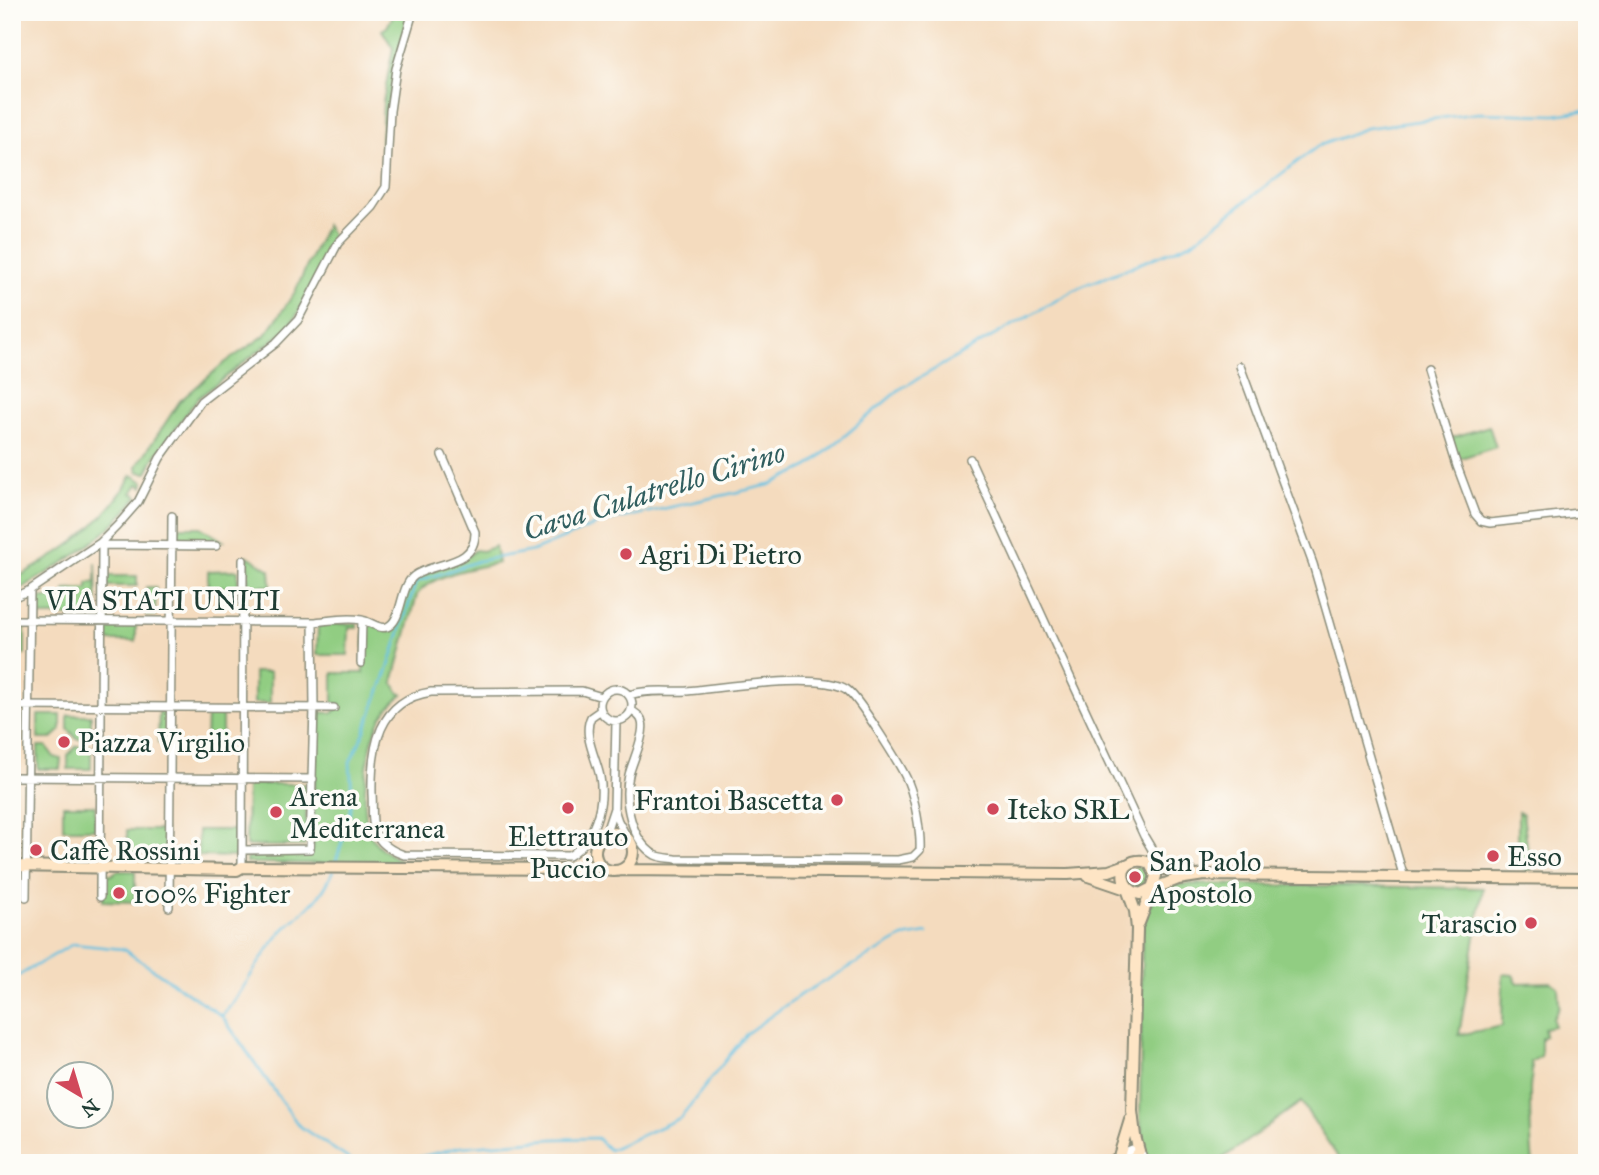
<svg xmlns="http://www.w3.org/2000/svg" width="1599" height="1175" font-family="'IM FELL Great Primer',serif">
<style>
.green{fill:#91cd82;stroke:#58855b;stroke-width:2}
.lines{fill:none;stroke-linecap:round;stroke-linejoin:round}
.stream{stroke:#62c0e0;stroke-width:2.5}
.minor-casing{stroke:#8a8c79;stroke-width:10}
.tertiary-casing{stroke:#8a8c79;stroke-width:12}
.secondary-casing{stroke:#8a8c79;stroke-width:14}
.minor{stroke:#fff;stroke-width:7}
.tertiary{stroke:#fff;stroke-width:9}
.secondary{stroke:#fee5c5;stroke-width:10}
.poi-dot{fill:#d1495b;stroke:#fdfcf7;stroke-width:2.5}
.labels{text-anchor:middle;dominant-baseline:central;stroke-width:7;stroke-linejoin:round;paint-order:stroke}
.poi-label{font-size:28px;fill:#1f3d34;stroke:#fdfcf7;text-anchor:start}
.street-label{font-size:28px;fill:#1f3d34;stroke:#fdfcf7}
.water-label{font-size:30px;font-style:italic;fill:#305e5f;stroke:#fdfcf7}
</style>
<rect width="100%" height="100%" fill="#fdfcf7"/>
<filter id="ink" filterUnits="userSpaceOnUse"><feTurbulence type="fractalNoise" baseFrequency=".0143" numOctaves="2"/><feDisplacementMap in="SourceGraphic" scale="14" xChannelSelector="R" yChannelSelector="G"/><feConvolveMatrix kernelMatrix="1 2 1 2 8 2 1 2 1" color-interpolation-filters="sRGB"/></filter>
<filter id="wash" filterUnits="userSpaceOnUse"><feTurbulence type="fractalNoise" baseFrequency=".00686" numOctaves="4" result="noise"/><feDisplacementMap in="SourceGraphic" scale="28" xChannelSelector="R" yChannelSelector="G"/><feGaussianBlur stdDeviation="1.57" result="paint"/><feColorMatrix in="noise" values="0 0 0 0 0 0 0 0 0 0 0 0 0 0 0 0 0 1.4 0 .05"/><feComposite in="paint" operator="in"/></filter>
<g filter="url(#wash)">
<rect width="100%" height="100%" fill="#f4dbbe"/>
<path class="green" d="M395 12H409C396 59 386 99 384 149H381L383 102 393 48 382 30 387 27Z
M326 225 332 235 333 244 298 313 287 329 197 399 154 458 147 473 138 472 137 466 180 401 223 364 264 336 272 326 295 292Z
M1489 426 1496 447 1458 459 1451 438Z
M132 475 144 482 143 487 138 484 132 493 138 496C104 542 60 565 12 594V580C61 554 105 525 132 475Z
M178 527H200L223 541H176Z
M495 546 498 563C475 568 431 574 417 595L393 682 399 693 403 694C397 700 389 706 384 714 367 736 358 811 371 836 378 848 388 854 400 860L399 864 246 863V859L273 852 313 851 316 712 333 713 340 704 333 703V673H363L365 623 390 629C396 615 401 594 411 583 427 564 458 569 475 550L482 551Z
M248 556 270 570 271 586H248Z
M96 563 97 616H35V598H65V590L88 589V583L96 582Z
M238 570V587H208V571Z
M105 576H137V586H105Z
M146 587H156L155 616H146Z
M357 623V628H349L348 655H317L318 625Z
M105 624 136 625V641H105Z
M12 625H25V655H12Z
M254 672H270V703H254Z
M159 712H166V743H158Z
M207 714H222V743H206Z
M38 715H61V730L51 739H38Z
M68 715H91V733H88V739H77L68 729Z
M38 746H46L54 757 61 759 60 769H38Z
M77 746H91V769H68V755Z
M247 784H304L307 789 305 846H246Z
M63 805H95V829H63Z
M1518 812 1523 814 1531 875H1528L1518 860Z
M127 830H165V854H127Z
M198 830H236V857L198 856Z
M1129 877a10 10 0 1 1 20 0a10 10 0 1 1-20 0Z
M104 871 111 875 117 871H135V902L103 901Z
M1182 884 1483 888 1459 1035 1502 1026 1503 974 1513 975 1517 983 1551 982 1558 987 1559 1006 1553 1019 1554 1026 1544 1028 1545 1036 1541 1038V1056L1531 1062C1534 1074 1530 1078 1530 1089 1530 1114 1530 1138 1533 1163H1342L1301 1102 1216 1163H1151L1145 1148 1140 1119 1142 930C1148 903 1153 890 1182 884Z"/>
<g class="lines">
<path class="stream" d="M335 864 348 823 352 795 350 762 364 733 388 669 416 582 478 561 533 551 600 523 769 485 809 466 900 389 1078 288 1191 243 1318 146 1366 128 1478 113 1555 115 1587 110
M12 984 18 976 73 944 123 949 222 1016 299 1126 355 1163
M222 1016C244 992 257 961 278 936 299 911 321 905 333 870
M396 1163 460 1147 552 1139 597 1138 609 1150 680 1118 747 1033 800 995 903 937 927 933"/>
</g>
</g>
<g filter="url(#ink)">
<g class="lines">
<defs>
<path id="minor" d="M1240 366 1313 564 1404 878
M1427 369 1457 466 1475 514 1481 521 1490 523 1587 512
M970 459C1028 584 1085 711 1144 836L1157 858 1168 865
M100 543 102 545 216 546
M12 598 30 590 79 557 100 543 117 526 138 502 160 458 201 401 276 343 298 320 338 243 373 207 386 187 390 111 396 69 413 12
M12 620 313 622C328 621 346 617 361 620 370 621 379 630 387 627 403 621 399 588 414 576 434 561 476 567 475 532L442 455
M361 663 362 620
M600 705a16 16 0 1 1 32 0a16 16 0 1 1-32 0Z
M629 695C647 689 668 692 687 691 723 688 817 672 846 689 857 695 902 767 908 782 915 799 921 832 920 850L913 857 898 860 676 859C669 858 662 858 655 855 631 841 623 800 629 775 632 762 646 734 642 722 641 716 636 714 631 710
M12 706 334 708
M601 710 591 717C582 735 597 759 600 777 605 805 594 841 569 856L404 855C392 851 381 845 375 832 371 821 373 805 372 794 371 748 378 700 431 692L582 691 602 697
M12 777 313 779
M614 809 618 821 629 841
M605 835 614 808 616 721
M242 850 310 849 314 708 313 622
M242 867 243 560
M26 897 30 590
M100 897 102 545
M169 907 172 516"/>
<path id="tertiary" d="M1119 1156 1132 1150 1139 1151 1145 1163"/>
<path id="secondary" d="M595 852a19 19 0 1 1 38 0a19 19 0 1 1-38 0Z
M1150 864 1156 876 1152 888 1140 894C1121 891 1116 864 1137 861 1147 859 1159 868 1169 870 1176 871 1183 872 1191 873
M12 866 237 870 242 867 574 869 587 866 603 868
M620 870 1068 874 1109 871 1129 864
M1088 876 1129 890
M1150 890 1178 879 1204 875 1587 879
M1139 923 1152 889
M1110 1163 1119 1156 1130 1120
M1123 1163 1134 1157 1139 1151 1135 1136 1132 1111 1137 929 1135 911 1126 886"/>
</defs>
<use href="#minor" class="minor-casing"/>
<use href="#tertiary" class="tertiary-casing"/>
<use href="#secondary" class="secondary-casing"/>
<use href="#minor" class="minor"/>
<use href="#tertiary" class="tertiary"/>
<use href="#secondary" class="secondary"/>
</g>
</g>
<g class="poi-dot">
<circle cx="626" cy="554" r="7"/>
<circle cx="64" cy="742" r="7"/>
<circle cx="837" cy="800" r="7"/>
<circle cx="568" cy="808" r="7"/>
<circle cx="993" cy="809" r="7"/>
<circle cx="276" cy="812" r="7"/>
<circle cx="36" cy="850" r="7"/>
<circle cx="1493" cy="856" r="7"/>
<circle cx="1135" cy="877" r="7"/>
<circle cx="119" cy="893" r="7"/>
<circle cx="1531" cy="923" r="7"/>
</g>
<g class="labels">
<g class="poi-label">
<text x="640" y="554">Agri Di Pietro</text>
<text x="78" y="742">Piazza Virgilio</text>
<text x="290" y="796">Arena<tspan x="290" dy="32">Mediterranea</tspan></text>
<text x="823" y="800" text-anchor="end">Frantoi Bascetta</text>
<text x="1007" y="809">Iteko SRL</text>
<text x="568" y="836" text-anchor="middle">Elettrauto<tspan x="568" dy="32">Puccio</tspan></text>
<text x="50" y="850">Caffè Rossini</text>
<text x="1507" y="856">Esso</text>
<text x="1149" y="861">San Paolo<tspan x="1149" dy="32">Apostolo</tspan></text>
<text x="133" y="893">100% Fighter</text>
<text x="1517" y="923" text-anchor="end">Tarascio</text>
</g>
<g class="street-label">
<text x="163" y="600">VIA STATI UNITI</text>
</g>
<g class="water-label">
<text transform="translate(654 491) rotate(-17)">Cava Culatrello Cirino</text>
</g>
</g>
<rect width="1599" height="1175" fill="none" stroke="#fdfcf7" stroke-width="42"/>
<g transform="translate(80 1095) rotate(142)"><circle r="33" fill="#fdfcf7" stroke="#a4b0a9" stroke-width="2"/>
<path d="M0-5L12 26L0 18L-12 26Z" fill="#d1495b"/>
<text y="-10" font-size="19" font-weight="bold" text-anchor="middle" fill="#1f3d34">N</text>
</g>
</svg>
